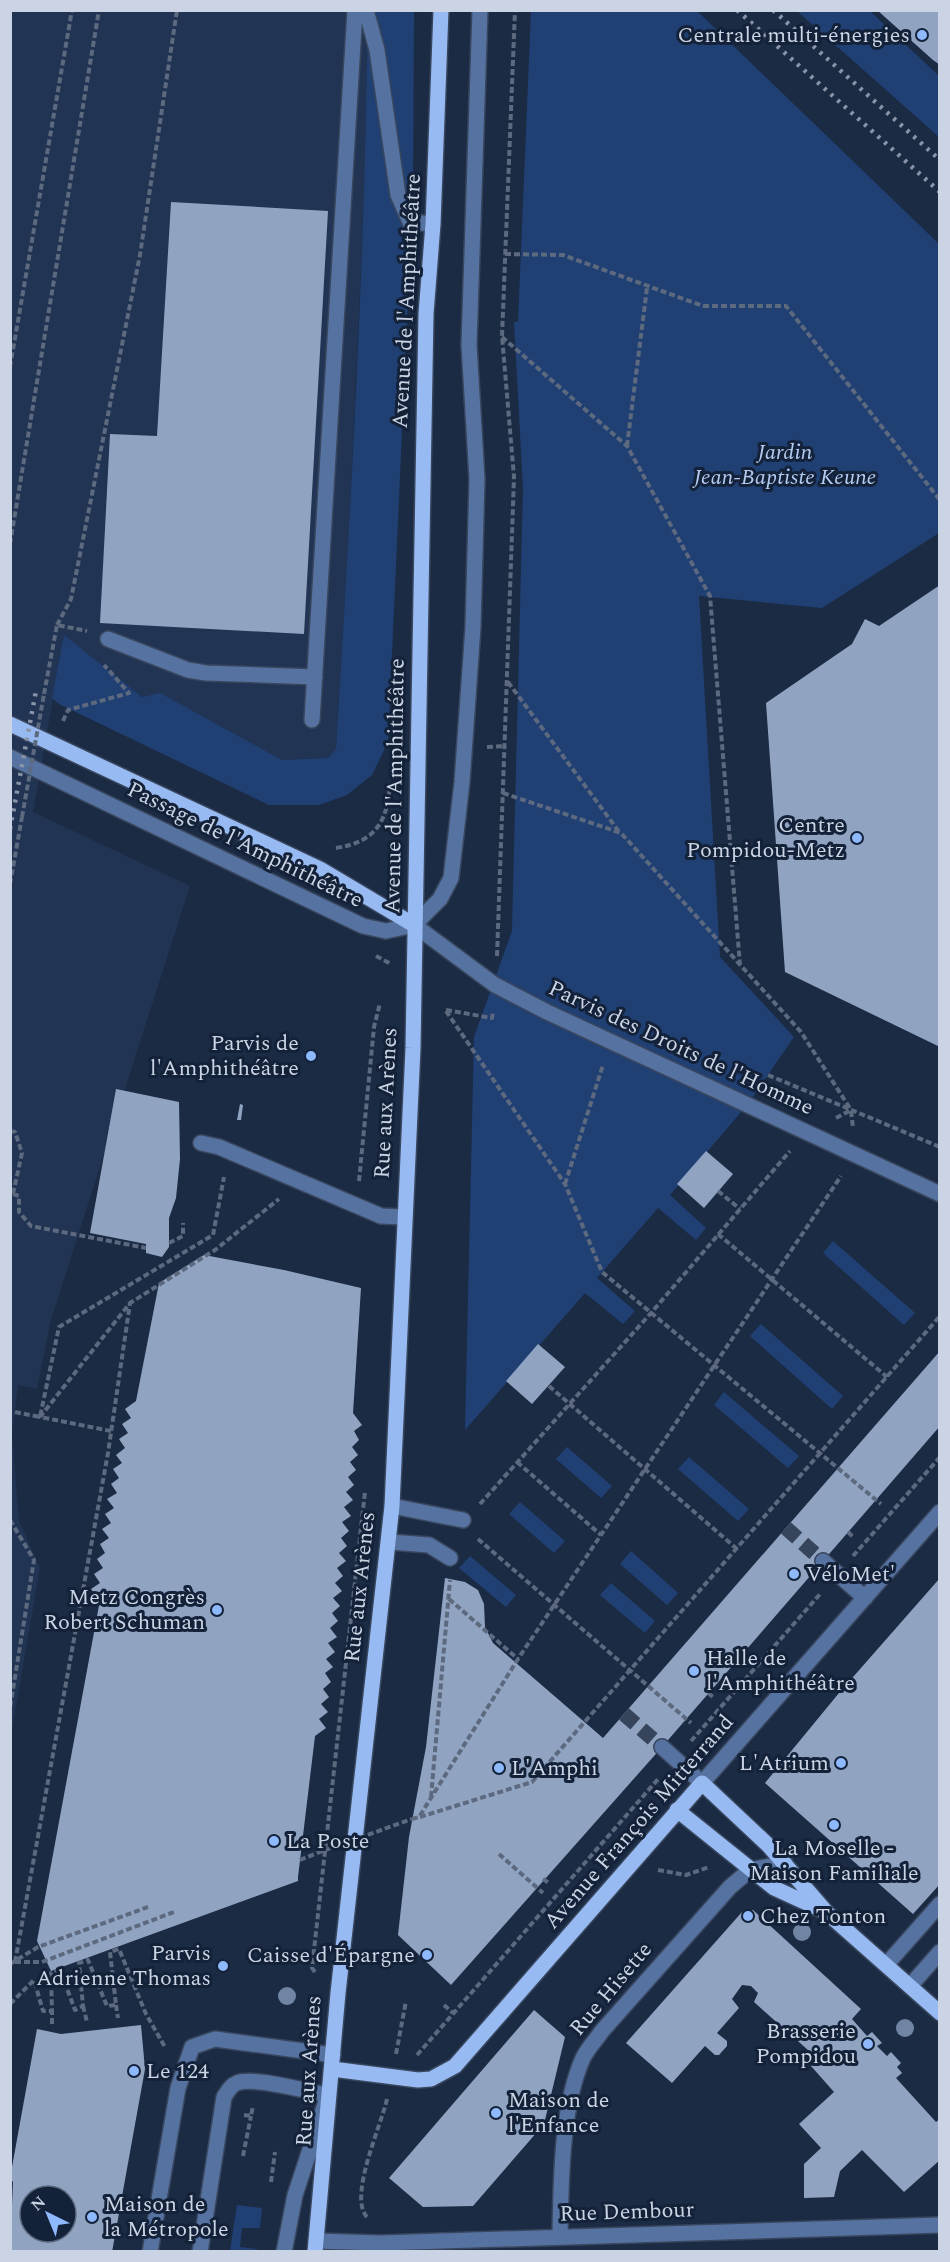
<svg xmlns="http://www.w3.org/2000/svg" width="950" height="2262" font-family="Spectral,serif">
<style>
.built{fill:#213453}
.green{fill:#204074}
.building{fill:#90a4c2;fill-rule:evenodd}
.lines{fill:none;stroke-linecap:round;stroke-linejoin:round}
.minor-tunnel{stroke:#36445c;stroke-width:15;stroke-dasharray:15 8;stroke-linecap:butt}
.minor-casing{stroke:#38465e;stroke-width:18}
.major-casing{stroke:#38465e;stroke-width:18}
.path{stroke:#5c697e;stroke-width:4;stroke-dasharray:6 3;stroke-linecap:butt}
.minor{stroke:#5672a0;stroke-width:15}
.major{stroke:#97baf2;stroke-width:15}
.rail{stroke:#8994a8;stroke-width:4.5;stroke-dasharray:3 6;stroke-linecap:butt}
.path-bridge{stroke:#5c697e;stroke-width:4;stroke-dasharray:6 3;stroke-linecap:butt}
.tree{fill:#7084a3}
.poi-dot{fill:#8eb9fd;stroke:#132139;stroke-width:2}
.labels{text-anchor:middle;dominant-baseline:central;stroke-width:6;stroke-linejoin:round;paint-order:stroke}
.poi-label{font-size:22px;fill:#cad4e4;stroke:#132139;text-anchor:end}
.street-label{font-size:22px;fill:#cad4e4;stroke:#132139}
.park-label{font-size:22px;font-style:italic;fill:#b5ccf1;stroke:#132139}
</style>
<rect width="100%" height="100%" fill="#1c2b44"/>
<path class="built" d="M11 11H368L367 135 349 531 336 749 328 758 282 760 160 694 142 697 64 636 33 812 190 886 51 1320 37 1389 18 1385 12 1434 19 1521 40 1568 11 1735Z"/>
<path class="green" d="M368 11H414L413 188 388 742 372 775 347 795 319 805H269L59 704 52 698 64 635 142 697 160 693 282 760 328 758 336 749C351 503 365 257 368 11Z
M531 11H697L939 244V533L822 608 699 596 720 957 794 1037 748 1104 670 1195 706 1228 696 1240 658 1208 597 1278 635 1311 623 1324 585 1293 465 1430 474 1037 512 931 523 488 514 322H518Z
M797 11H870L939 76V137Z
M833 1241 915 1313 904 1325 823 1253Z
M761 1324 843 1396 832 1409 750 1336Z
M724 1392 799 1456 788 1468 714 1405Z
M567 1447 612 1486 601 1498 556 1459Z
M689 1457 749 1509 738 1521 678 1469Z
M520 1502 565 1541 554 1553 509 1514Z
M631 1551 678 1593 667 1605 620 1564Z
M470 1556 516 1595 506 1607 459 1568Z
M611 1583 655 1621 645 1633 600 1595Z
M237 2205 262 2208 260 2228H242L240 2247 257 2249V2251H230Z"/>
<path class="building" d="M877 10H940V65L933 60Z
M171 202 328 211 304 634 100 623 110 434 157 436Z
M940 585V1047L785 972 766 703 852 644 865 619 879 626Z
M116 1089 179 1102 180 1159 176 1198 169 1218V1247L162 1257 146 1253V1244L90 1233Z
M240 1104 243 1105 241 1120H237Z
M706 1151 733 1174 704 1208 677 1184Z
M204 1255 284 1270 361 1288 353 1413 362 1425 354 1431 359 1440 352 1447 358 1455 350 1462 356 1470 348 1477 354 1485 346 1492 353 1500 344 1507 351 1516 342 1522 349 1531 341 1538 347 1546 339 1553 346 1561 337 1568 343 1576 335 1583 342 1591 333 1598 340 1606 332 1613 338 1621 330 1628 337 1637 328 1643 335 1652 326 1659 333 1667 325 1673 331 1682 323 1689 329 1697 321 1704 328 1712 319 1719 326 1728 315 1736 298 1877V1881L51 1971 37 1941 100 1600 91 1589 100 1583 94 1574 103 1568 97 1559 105 1553 100 1544 109 1538 102 1529 111 1523 105 1514 114 1508 107 1499 117 1493 111 1484 119 1478 113 1469 122 1463 116 1455 125 1448 119 1439 128 1433 122 1424 131 1418 125 1409 136 1401 159 1283Z
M538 1344 565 1367 532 1404 506 1381Z
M940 1351V1426L662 1747 451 1985 398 1935 409 1837 426 1747 445 1578 465 1582 478 1590 484 1604 485 1627 493 1643 603 1738Z
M940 1578V1884L913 1914 765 1783 839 1693Z
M753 1910 861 2009 852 2019 867 2036 872 2032 882 2043 877 2046 887 2056 891 2052 901 2063 897 2067 902 2073 896 2078 936 2122 940 2119V2160L904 2192 862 2150 840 2171 834 2197 804 2198V2164L821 2148 799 2124 834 2092 811 2066 818 2059 754 2002 758 1993 751 1986 742 1985 732 1999 739 2008 717 2033 727 2041V2046L719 2055H715L705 2046 672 2083 626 2043 742 1912Z
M534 2010 565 2037 544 2124 473 2206 423 2207 389 2178Z
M141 2025 145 2069 112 2252H10L13 2182 10 2178 37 2029 61 2034ZM30 2196H66V2232H30Z"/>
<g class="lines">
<path class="minor-tunnel" d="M786 1528 823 1561
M624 1714 662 1747"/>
<defs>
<path id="minor" d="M366 10 377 50 398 195 410 222 433 224
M108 639 188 670 206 673 315 677
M312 720 355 10
M10 757 363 926 386 931 414 925 440 899 451 878 462 782 473 627 477 479 469 345 480 10
M414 925 495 985 547 1012 940 1194
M201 1143 219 1147 381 1216 403 1217
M392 1506 463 1520
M390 1542 429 1545 450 1558
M823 1561 865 1598
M662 1747 702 1783 940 1512
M886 1965 940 1904
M910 1986 940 1952
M560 2236C561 2183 561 2107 583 2058 588 2048 596 2040 602 2031L730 1887 750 1870 785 1863
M316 2241 381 2243 940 2225
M150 2252 178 2088 192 2047 215 2039 333 2055
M200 2252 224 2097C228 2091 231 2085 237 2083 254 2076 308 2092 328 2095L295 2195 284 2252"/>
<path id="major" d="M10 724 320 869 414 925
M677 1810 774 1888 822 1910
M332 2069 418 2080 431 2079 455 2066 702 1783 769 1846 827 1913 940 2013
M315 2252 338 1993 392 1506 413 1048 426 314 433 224 441 10"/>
</defs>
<use href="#minor" class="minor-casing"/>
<use href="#major" class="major-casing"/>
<path class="path" d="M505 254 563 255 703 306H786L940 500
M502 337 627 446 710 596 740 965
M10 367 72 10
M627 446 647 288
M10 544 99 10
M57 625 71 599 140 255 177 10
M508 682 620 833
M44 694 57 625 87 631
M63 721 68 710 129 693 104 665
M487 747 505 746
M503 793 621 833 801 1032 851 1110
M336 848C376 842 388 821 390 782
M10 884 22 817
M376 956 391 964
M497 956 514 477 502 336 515 10
M446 1010 492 1018 493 1012
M446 1011 565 1184 602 1272 881 1504
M768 1075 940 1147
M836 1118 851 1110 853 1128
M10 1131 15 1132 22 1153 13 1194 10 1195
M359 1181 374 1027 380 1003
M565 1184 603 1065
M718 1191 740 1209
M13 1194 19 1196V1212L31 1226 146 1248
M718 1234 887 1377
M169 1243 183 1236V1223
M549 1386 737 1549
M15 1412 40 1417 59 1327 213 1235 224 1177
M111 1431 40 1417 130 1303 215 1250 279 1199
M517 1462 601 1535
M480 1504 651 1313 790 1151
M10 1520 34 1560 10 1708
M848 1532 853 1537
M478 1539 691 1723
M853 1556 940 1457
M449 1599 518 1659
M708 1693 713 1697
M691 1741 821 1593
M431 1797 450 1580
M420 1817 532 1782 940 1316
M412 1819 419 1817 518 1659 841 1176
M499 1854 543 1893
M300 1860 317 1853
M658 1870 686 1875 709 1867
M543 1879 550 1884
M15 1962 108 1453 130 1303
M15 1962H42L174 1912
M10 1964 38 1947 148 1907
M315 1972 312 1968 365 1492
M10 2004 34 1980 43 2011H52L51 1973 60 1970 75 2010 83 2006 79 1963 88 1960 107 2006 116 2005 110 1952 119 1949 146 2014 165 2047
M116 2005 118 2018
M444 2005 453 2013
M83 2006 87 2022
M52 2024V2011
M396 2054 406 2001
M417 2055 659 1778
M244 2115 251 2116 253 2106
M243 2156 251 2116
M271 2182 275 2152
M367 2217C348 2197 381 2126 387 2099"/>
<use href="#minor" class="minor"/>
<use href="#major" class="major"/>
<path class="rail" d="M737 10 940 192
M773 10 940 160
M10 829 36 691"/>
<path class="path-bridge" d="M22 817 44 694
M317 1853 412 1819"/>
</g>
<g class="tree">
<circle cx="802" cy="1932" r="9"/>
<circle cx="287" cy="1996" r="9"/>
<circle cx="905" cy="2028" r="9"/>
</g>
<g class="poi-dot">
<circle cx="922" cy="35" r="6"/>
<circle cx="857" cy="838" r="6"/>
<circle cx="311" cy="1056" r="6"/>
<circle cx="794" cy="1574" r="6"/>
<circle cx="217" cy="1610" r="6"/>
<circle cx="694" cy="1671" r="6"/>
<circle cx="841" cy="1763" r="6"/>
<circle cx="499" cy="1768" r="6"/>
<circle cx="834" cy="1825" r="6"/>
<circle cx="274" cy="1841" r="6"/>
<circle cx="748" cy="1916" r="6"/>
<circle cx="427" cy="1955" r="6"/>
<circle cx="223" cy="1966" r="6"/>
<circle cx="868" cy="2044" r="6"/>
<circle cx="134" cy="2071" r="6"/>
<circle cx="496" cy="2113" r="6"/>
<circle cx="92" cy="2217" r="6"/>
</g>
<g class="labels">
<g class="poi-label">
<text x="910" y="35">Centrale multi-énergies</text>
<text x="845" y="825">Centre<tspan x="845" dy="25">Pompidou-Metz</tspan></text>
<text x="299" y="1043">Parvis de<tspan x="299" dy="25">l'Amphithéâtre</tspan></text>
<text x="806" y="1574" text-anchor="start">VéloMet'</text>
<text x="205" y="1597">Metz Congrès<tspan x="205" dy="25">Robert Schuman</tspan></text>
<text x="706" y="1658" text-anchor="start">Halle de<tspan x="706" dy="25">l'Amphithéâtre</tspan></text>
<text x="829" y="1763">L'Atrium</text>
<text x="511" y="1768" text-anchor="start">L'Amphi</text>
<text x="286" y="1841" text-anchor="start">La Poste</text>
<text x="834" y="1848" text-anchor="middle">La Moselle -<tspan x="834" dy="25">Maison Familiale</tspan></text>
<text x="760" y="1916" text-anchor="start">Chez Tonton</text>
<text x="211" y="1953">Parvis<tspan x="211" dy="25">Adrienne Thomas</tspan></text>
<text x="415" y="1955">Caisse d'Épargne</text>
<text x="856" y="2031">Brasserie<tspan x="856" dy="25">Pompidou</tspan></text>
<text x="146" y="2071" text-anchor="start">Le 124</text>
<text x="508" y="2100" text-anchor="start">Maison de<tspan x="508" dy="25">l'Enfance</tspan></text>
<text x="104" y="2204" text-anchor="start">Maison de<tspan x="104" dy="25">la Métropole</tspan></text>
</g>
<g class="street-label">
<text transform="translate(407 301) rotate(-87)">Avenue de l'Amphithéâtre</text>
<text transform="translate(395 786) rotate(-89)">Avenue de l'Amphithéâtre</text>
<text transform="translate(245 845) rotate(26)">Passage de l'Amphithéâtre</text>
<text transform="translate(681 1048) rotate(25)">Parvis des Droits de l'Homme</text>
<text transform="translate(386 1103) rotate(-87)">Rue aux Arènes</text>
<text transform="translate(360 1587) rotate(-84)">Rue aux Arènes</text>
<text transform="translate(639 1822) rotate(-49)">Avenue François Mitterrand</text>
<text transform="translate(611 1989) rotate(-50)">Rue Hisette</text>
<text transform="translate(309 2071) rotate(-86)">Rue aux Arènes</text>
<text transform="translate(627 2212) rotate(-2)">Rue Dembour</text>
</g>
<g class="park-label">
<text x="785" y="452">Jardin<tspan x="785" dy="25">Jean-Baptiste Keune</tspan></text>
</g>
</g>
<rect width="950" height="2262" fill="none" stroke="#cad4e4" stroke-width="24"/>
<g transform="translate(48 2214) rotate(317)"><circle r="28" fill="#132139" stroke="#5c697d" stroke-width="1.5"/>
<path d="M0-4.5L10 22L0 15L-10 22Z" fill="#8eb9fd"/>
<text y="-9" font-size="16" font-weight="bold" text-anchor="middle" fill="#cad4e4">N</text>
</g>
</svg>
